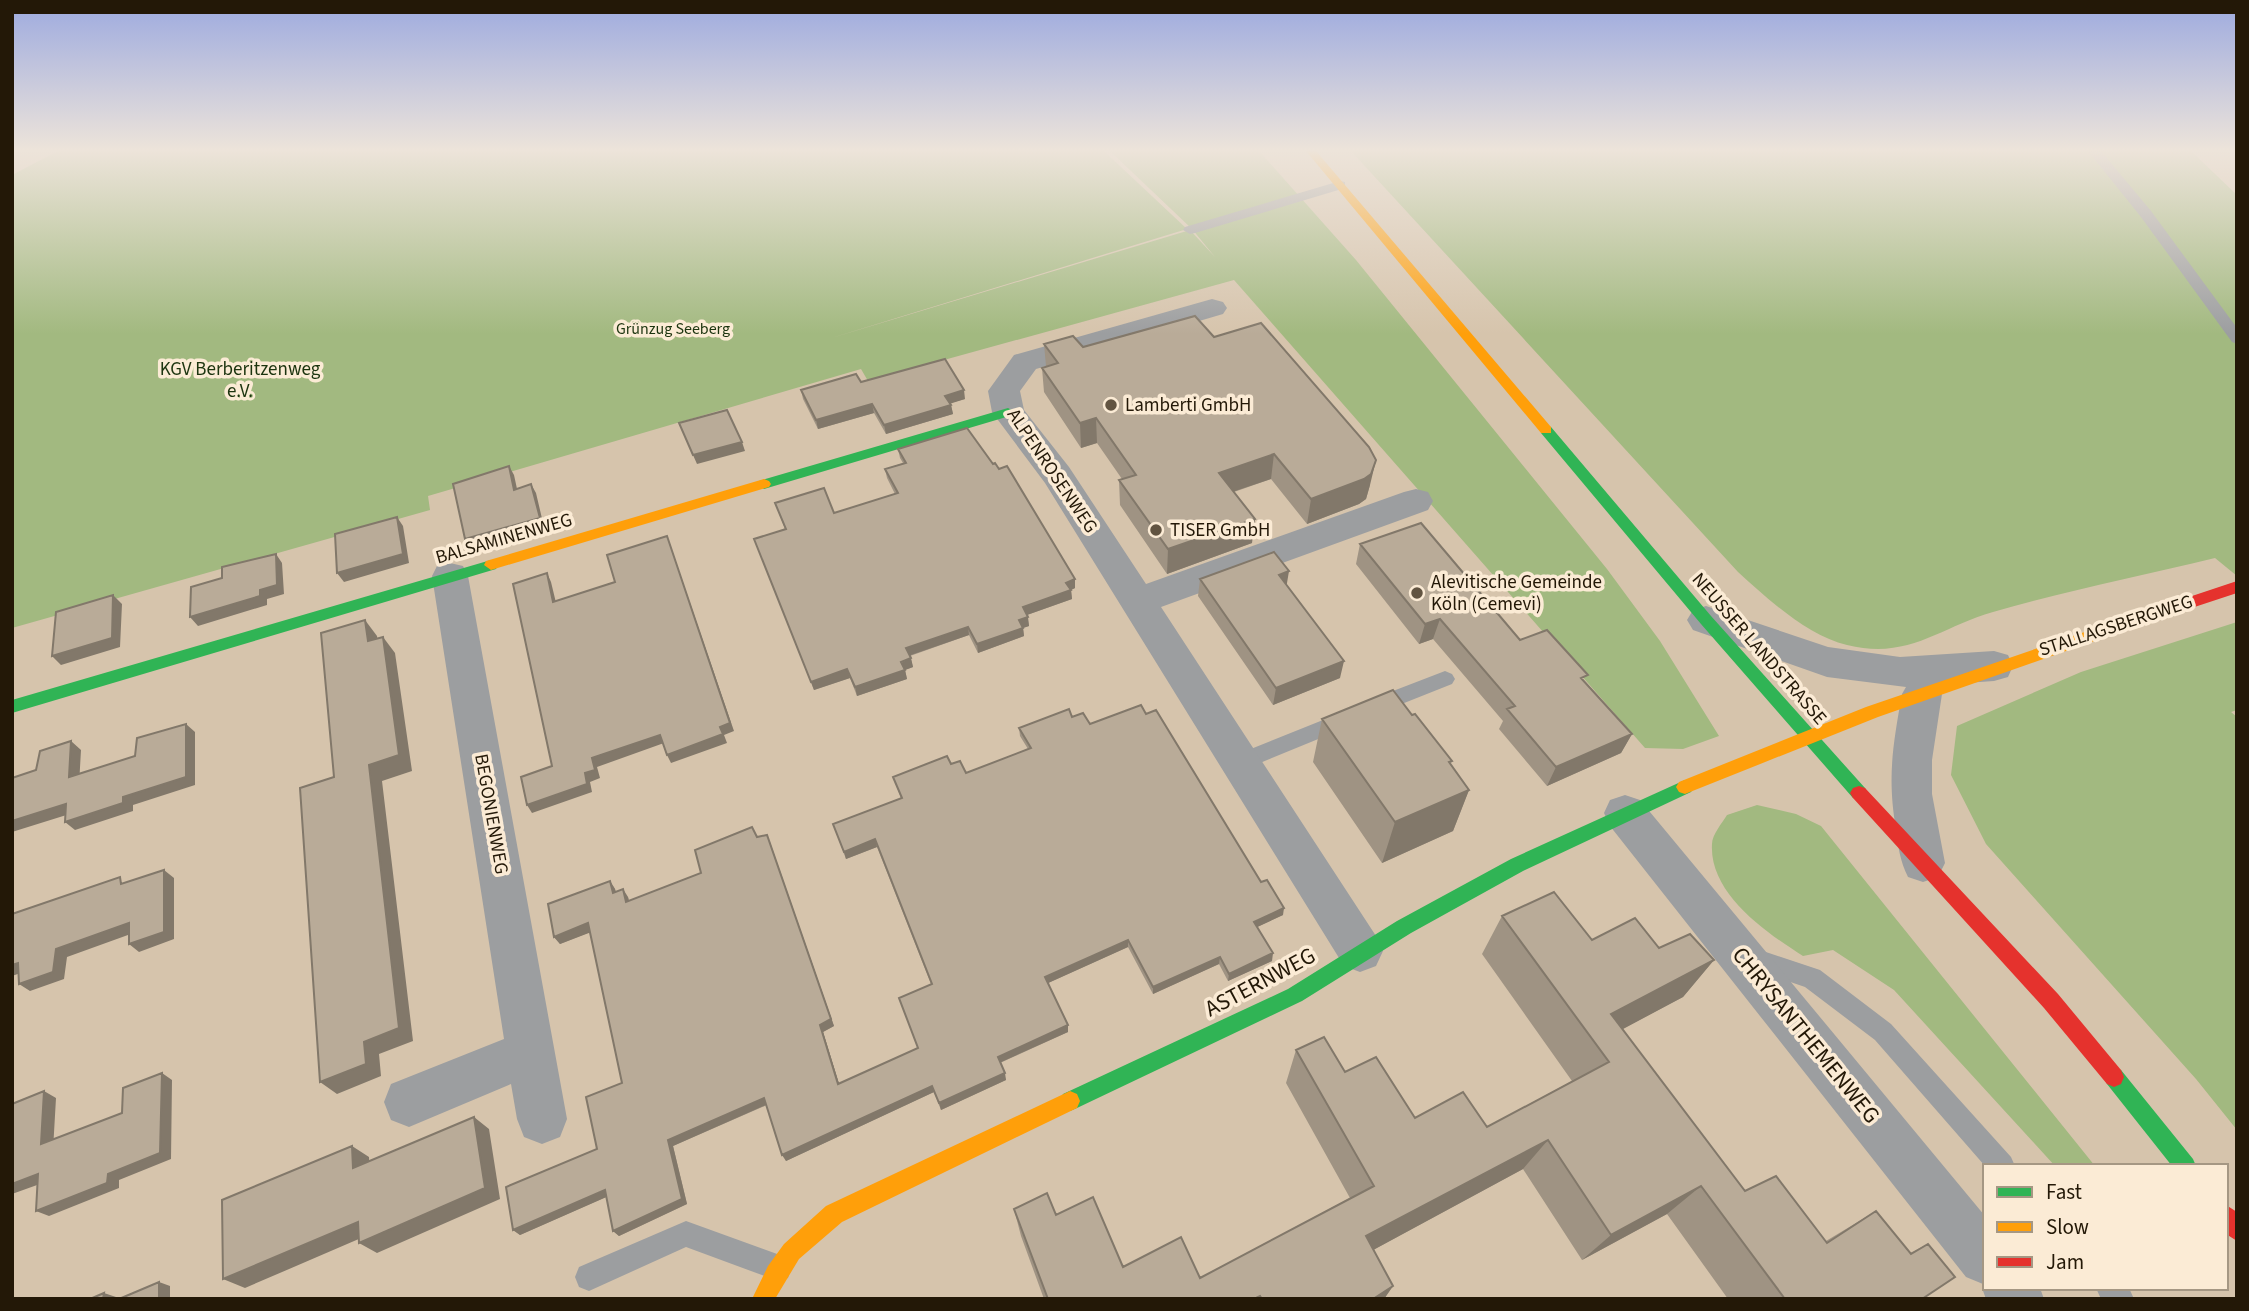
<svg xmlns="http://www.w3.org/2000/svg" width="2249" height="1311" font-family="'Source Sans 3',sans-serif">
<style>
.green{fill:#a2b980}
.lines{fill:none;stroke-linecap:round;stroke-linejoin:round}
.lane{fill:#9c9ea0;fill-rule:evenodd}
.street{fill:#9c9ea0;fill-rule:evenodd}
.fast{fill:#30b455;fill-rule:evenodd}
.slow{fill:#ff9f0a;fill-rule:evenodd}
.jam{fill:#e5322d;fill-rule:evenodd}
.wall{fill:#9f9383}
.shaded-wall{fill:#82786a}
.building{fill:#b9ab98;stroke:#82786a;stroke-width:2}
.poi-dot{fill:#625441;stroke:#fbebd5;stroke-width:2.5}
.labels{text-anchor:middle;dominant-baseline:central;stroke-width:7;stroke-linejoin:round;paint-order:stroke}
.far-park-label{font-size:16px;fill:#1c340f;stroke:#fbebd5}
.park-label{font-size:19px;fill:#1c340f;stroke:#fbebd5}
.poi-label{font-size:19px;fill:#231807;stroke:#fbebd5;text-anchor:start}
.street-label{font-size:19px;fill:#231807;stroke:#fbebd5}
.near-street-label{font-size:23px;fill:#231807;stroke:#fbebd5}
</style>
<rect width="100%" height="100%" fill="#d6c4ac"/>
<path class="green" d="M58 151H1104L1187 229 828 339 1190 230 1215 257 1192 229 1110 151H1259L1356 260 1607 569 1660 641 1719 736 1683 749 1645 748 1234 280 868 381 861 369 428 496 430 510 12 628V175Z
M1351 151H2191L2237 195V576L2215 558C2141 576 2066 591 1993 612 1938 628 1909 660 1847 645 1807 636 1767 598 1738 572Z
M2237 622V710L2231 712 2237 717V1130L2196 1079 1986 844 1951 775 1957 726 2081 672Z
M1757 805 1796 814 1821 826 2095 1166H2055L1894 990 1833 950 1803 956C1767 933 1709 894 1712 844 1712 835 1722 823 1727 815Z"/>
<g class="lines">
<path class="lane" d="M2088 151H2101L2151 211 2237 328V344L2232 342 2141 217Z
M1340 181 1345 182V188L1195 233 1190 234 1183 230 1185 227Z
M1445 671 1452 674 1455 679 1452 684 1374 715 1367 713 1364 707 1367 701Z
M1343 712 1350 714 1353 720 1350 726 1238 772 1231 769 1228 763 1231 757Z
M1754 948 1820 970 1891 1024 2011 1157 2015 1166H1985L1875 1040 1805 987 1746 967 1742 959 1746 951Z
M686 1221 788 1258 791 1268 788 1278 778 1281 686 1247 589 1291 579 1287 575 1277 579 1267Z
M2096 1288H2129L2134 1299H2101Z"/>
<path class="street" d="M1212 299 1223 302 1227 308 1223 314 1036 369 1020 391 1024 410 1069 467 1146 584 1404 492 1416 489 1428 492 1433 501 1428 510 1161 607 1376 936 1383 951 1376 966 1360 972 1344 966 1045 483 992 412 988 391 1014 355Z
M450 563 463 566 468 576 567 1119 560 1137 542 1144 524 1137 517 1119 511 1084 409 1127 391 1120 384 1102 391 1084 504 1039 432 576 437 566Z
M1706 606 1828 647 1900 657 1994 651 2008 655 2013 666 2008 677 1994 681 1937 685 1942 694 1932 760V794L1945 863 1938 877 1923 882 1908 877C1900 861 1898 846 1896 829 1887 777 1893 745 1902 694L1906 687 1827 677 1693 630 1687 620 1693 610Z
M1625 795 1640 800 1985 1216V1288H2040L2044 1299H1986L1982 1288 1983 1284 1966 1277 1610 826 1604 813 1610 800Z"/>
<path class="fast" d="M1008 408 1015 412 1013 415 764 489 757 484 759 481Z
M1546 426 1551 427 1711 616 1865 788 1868 793 1865 798 1859 800 1853 798 1701 624 1541 433V427Z
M491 560 496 561 498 565 496 569 12 713V700Z
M1685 780 1691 782 1694 787 1691 792 1523 871 1411 933 1302 1001 1077 1108 1070 1111 1063 1108 1060 1101 1063 1094 1288 989 1397 921 1511 859Z
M2114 1067 2121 1070 2193 1159 2196 1166H2172L2107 1084 2104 1077 2107 1070Z"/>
<path class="slow" d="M1306 151H1316L1551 427V433H1541Z
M764 479 769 481 771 484 769 487 491 570 484 565 486 561Z
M2149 610 2157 616 2154 620 1878 717 1685 794 1679 792 1676 787 1679 782 1866 707Z
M1070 1091 1077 1094 1080 1101 1077 1108 842 1222 799 1259 775 1299H752L768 1266 784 1244 826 1206Z"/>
<path class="jam" d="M2237 581V593L2149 622 2141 616 2144 612Z
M1859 786 1865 788 2058 994 2121 1070 2124 1077 2121 1084 2114 1087 2107 1084 2044 1008 1853 798 1850 793 1853 788Z
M2226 1205 2237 1212V1241L2226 1234Z"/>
</g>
<path class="wall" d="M1214 337 1370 485 1366 499 1359 504 1307 524 1271 479 1234 492 1252 543 1167 574 1120 505 1119 480 1122 479 1097 443 1081 448 1044 392 1042 368 1046 366 1044 344 1083 347Z
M861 382 965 399 950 403 951 405 953 414 886 434 874 413 818 429 803 399 801 390Z
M898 449 1075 588 1071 590 1072 599 1027 615 1029 626 1023 628 1024 636 978 653 969 635 910 656 913 667 905 670 907 679 857 696 850 678 814 690 754 539 785 529 775 503 834 513 895 494 887 478 885 469 903 463 900 458Z
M1360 544 1520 640 1585 682 1632 734 1621 753 1547 786 1499 729 1503 721 1433 639 1419 644 1356 564Z
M1200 579 1287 586 1340 678 1273 705 1198 596Z
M1412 715 1452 761 1450 765 1469 790 1453 831 1382 863 1313 762 1322 719Z
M1072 717 1090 724 1261 882 1283 915 1257 927 1272 961 1228 981 1219 964 1153 994 1128 947 1048 983 1068 1025V1032L1000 1063 1006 1080 941 1110 934 1092 786 1161 767 1105 673 1146 687 1204 619 1236 613 1231 606 1197 520 1235 513 1230 597 1149 622 1083 590 932 560 944 554 937 610 881 615 889 616 892 628 897 629 901 701 873 757 837 770 842 834 1026 823 1032 839 1084 918 1048 931 984 877 847 846 859 833 824 901 798 893 777 951 764 966 773 1028 749 1020 736 1019 728Z
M1502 916 1592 940 1659 948 1714 960 1683 997 1622 1029 1745 1191 1826 1241 1876 1211 1910 1253 1928 1244 1922 1299H1728L1667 1214 1582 1260 1523 1169 1373 1250 1393 1286 1384 1299H1044L1021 1236 1014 1209 1056 1215 1123 1267 1200 1278 1350 1198 1286 1083 1296 1050 1345 1072 1415 1118 1487 1127 1572 1081 1482 954Z"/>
<path class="shaded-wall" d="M964 390 965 399 946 405 945 396Z
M872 404 874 413 818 429 816 420Z
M951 405 953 414 886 434 884 425Z
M1096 418 1097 443 1081 448 1080 423Z
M742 442 745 451 697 464 693 455Z
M1274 454 1271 479 1217 497 1219 473Z
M1376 460 1370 485 1366 499 1359 504 1307 524 1311 499Z
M509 466 514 475 519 498 514 490Z
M531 484 536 493 544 527 470 548 465 539Z
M397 517 403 526 409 563 344 582 337 573Z
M1255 519 1252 543 1167 574 1168 549Z
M667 536 734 731 724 735 727 743 671 763 667 755 720 727Z
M276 554 282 563 284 594 267 599V605L198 626 190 617 260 590Z
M1289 571 1286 589 1279 575Z
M547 573 551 582 558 611 553 602Z
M1075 579V588L1067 592 1066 583Z
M1071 590 1072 599 1024 616 1023 607Z
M113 595 122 604 120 647 61 665 52 656Z
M1028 617 1029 626 1023 628 1024 636 978 653 977 644 1019 620Z
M1440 619 1433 639 1419 644 1425 624Z
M365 620 377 636 380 658 368 641Z
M968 627 969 635 908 656 906 648Z
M383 637 395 653 412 771 382 781 413 1041 379 1054 381 1076 337 1094 320 1082 369 765Z
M911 658 913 667 905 670 907 679 857 696 855 687Z
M1344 661 1340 678 1273 705 1276 688Z
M847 669 850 678 814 690 811 682Z
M186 724 195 732V785L133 805V811L75 830 65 822 123 797Z
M1632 734 1621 753 1547 786 1556 767Z
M660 735 664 743 597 767 600 778 590 782 592 792 532 813 527 805 585 773 592 758Z
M71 741 81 750 79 785 69 777Z
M1469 790 1453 831 1382 863 1395 822Z
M66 804 76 812 12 832V821Z
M767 835 834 1026 823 1032 841 1090 838 1084 820 1025Z
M875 839 877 847 846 859 844 852Z
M164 870 174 878V939L139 952 129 944Z
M610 881 615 889 618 901 613 893Z
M623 889 628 897 631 909 626 902Z
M1284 908 1283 915 1253 929 1254 922Z
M129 923 139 931 67 957 64 979 30 991 19 984 56 949Z
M588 923 594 931 560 944 554 937Z
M1128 940V947L1046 984 1045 977Z
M1273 953 1272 961 1228 981 1229 974Z
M1220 957 1219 964 1153 994V987Z
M1714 960 1683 997 1595 1044 1611 1014Z
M18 963 29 970 12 976V965Z
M1068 1025V1032L999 1063 998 1057Z
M162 1073 172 1080 171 1159 119 1180V1188L49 1216 36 1211 108 1174Z
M1005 1073 1006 1080 941 1110 939 1103Z
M932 1086 934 1092 786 1161 782 1155Z
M44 1091 56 1098 53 1150 41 1144Z
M764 1098 768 1104 673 1146 687 1204 619 1236 613 1231 668 1140Z
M474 1117 489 1129 500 1199 377 1253 359 1243Z
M1548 1140 1523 1169 1351 1262 1366 1236Z
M352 1146 369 1157 370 1179 353 1168Z
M38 1174 51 1180 12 1194V1184Z
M1701 1186 1667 1214 1582 1260 1611 1235Z
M605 1190 611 1195 520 1235 513 1230Z
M358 1222 375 1232 245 1288 223 1279Z
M159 1282 170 1286V1299H159Z
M1393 1286 1384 1299H1373Z
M104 1293 116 1297V1299H103Z"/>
<path class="building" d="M1195 316 1214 337 1261 323 1369 447 1376 460 1371 474 1364 479 1311 499 1274 454 1219 473 1255 519 1168 549 1119 480 1136 475 1096 418 1080 423 1042 368 1058 363 1044 344 1073 336 1083 347Z
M945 359 964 390 945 396 951 405 884 425 872 404 816 420 801 390 856 374 861 382Z
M727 410 742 442 693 455 679 423Z
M967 428 993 464 995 463 999 469 1007 466 1075 579 1066 583 1071 590 1023 607 1028 617 1019 620 1023 628 977 644 968 627 906 648 911 658 901 662 905 670 855 687 847 669 811 682 754 539 786 529 775 503 824 488 834 513 898 493 885 469 906 463 898 449Z
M509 466 514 490 531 484 540 518 465 539 453 484Z
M397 517 403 554 337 573 335 534Z
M1421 523 1520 640 1547 630 1588 675 1581 678 1632 734 1556 767 1507 709 1515 706 1440 619 1425 624 1360 544Z
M667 536 730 723 720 727 723 734 667 755 660 735 592 758 595 770 585 773 587 784 527 805 521 777 552 766 513 584 547 573 553 602 615 582 607 555Z
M1274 552 1289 571 1279 575 1344 661 1276 688 1200 579Z
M276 554 277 585 260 590V596L190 617 191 587 222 578V567Z
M113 595 112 638 52 656 56 612Z
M365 620 368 641 383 637 399 755 369 765 399 1028 364 1042 366 1064 320 1082 300 788 334 777 321 633Z
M1393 690 1412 715 1415 714 1452 761 1449 762 1469 790 1395 822 1322 719Z
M1141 705 1146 714 1156 710 1261 882 1267 880 1284 908 1254 922 1273 953 1229 974 1220 957 1153 987 1128 940 1045 977 1068 1025 998 1057 1005 1073 939 1103 932 1086 782 1155 764 1098 668 1140 682 1199 613 1231 605 1190 513 1230 506 1187 597 1149 586 1097 622 1083 588 923 554 937 548 904 610 881 613 893 623 889 626 902 701 873 695 850 752 827 757 837 767 835 831 1019 820 1025 838 1084 918 1048 899 998 932 984 875 839 844 852 833 824 902 798 893 777 947 756 951 764 960 761 966 773 1031 748 1019 728 1069 709 1072 717 1083 713 1090 724Z
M186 724V777L123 797V803L65 822 66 804 12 821V778L36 770 40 751 71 741 69 777 135 756 137 738Z
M164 870V932L129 944V923L56 949 53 972 19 984 18 963 12 965V914L120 877 121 884Z
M1554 892 1592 940 1635 918 1659 948 1690 934 1714 960 1611 1014 1745 1191 1776 1176 1827 1243 1876 1211 1911 1254 1928 1244 1955 1277 1922 1299H1785L1701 1186 1611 1235 1548 1140 1366 1236 1393 1286 1373 1299H1262L1260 1296 1254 1299H1048L1014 1209 1047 1193 1056 1215 1093 1197 1123 1267 1181 1237 1200 1278 1374 1186 1296 1050 1324 1037 1345 1072 1376 1057 1415 1118 1463 1092 1487 1127 1609 1062 1502 916Z
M162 1073 160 1153 108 1174 107 1183 36 1211 38 1174 12 1184V1104L44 1091 41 1144 122 1113 123 1088Z
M474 1117 485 1188 359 1243 358 1222 223 1279 222 1200 352 1146 353 1168Z
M159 1282V1299H119Z
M104 1293 103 1299H90Z"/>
<linearGradient id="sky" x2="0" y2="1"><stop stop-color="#9daadf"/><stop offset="0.45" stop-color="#ede4da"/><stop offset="1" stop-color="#ede4da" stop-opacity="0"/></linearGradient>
<rect width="2249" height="334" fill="url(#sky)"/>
<g class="poi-dot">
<circle cx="1111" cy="405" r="7"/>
<circle cx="1156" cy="530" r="7"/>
<circle cx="1417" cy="593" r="7"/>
</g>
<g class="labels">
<g class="far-park-label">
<text x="673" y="329">Grünzug Seeberg</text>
</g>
<g class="park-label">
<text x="240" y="369">KGV Berberitzenweg<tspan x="240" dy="22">e.V.</tspan></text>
</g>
<g class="poi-label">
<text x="1125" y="405">Lamberti GmbH</text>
<text x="1170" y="530">TISER GmbH</text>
<text x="1431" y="582">Alevitische Gemeinde<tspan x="1431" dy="22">Köln (Cemevi)</tspan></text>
</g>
<g class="street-label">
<text transform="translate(1052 471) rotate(56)">ALPENROSENWEG</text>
<text transform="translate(504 539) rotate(-16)">BALSAMINENWEG</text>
<text transform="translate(2116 626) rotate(-18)">STALLAGSBERGWEG</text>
<text transform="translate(1759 649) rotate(49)">NEUSSER LANDSTRASSE</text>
<text transform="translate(491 814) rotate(80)">BEGONIENWEG</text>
</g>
<g class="near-street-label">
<text transform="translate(1260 982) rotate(-28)">ASTERNWEG</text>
<text transform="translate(1806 1035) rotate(51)">CHRYSANTHEMENWEG</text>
</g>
</g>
<rect width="2249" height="1311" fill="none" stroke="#231807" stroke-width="28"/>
<rect x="1983" y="1164" width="245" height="126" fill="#fbebd5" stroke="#a59783" stroke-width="2"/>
<rect x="1997" y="1187" width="35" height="10" fill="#30b455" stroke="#a59783" stroke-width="2"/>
<text x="2046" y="1199" font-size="21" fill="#231807">Fast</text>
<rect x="1997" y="1222" width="35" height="10" fill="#ff9f0a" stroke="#a59783" stroke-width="2"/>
<text x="2046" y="1234" font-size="21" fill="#231807">Slow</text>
<rect x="1997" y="1257" width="35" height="10" fill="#e5322d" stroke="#a59783" stroke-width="2"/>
<text x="2046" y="1269" font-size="21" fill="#231807">Jam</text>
</svg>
